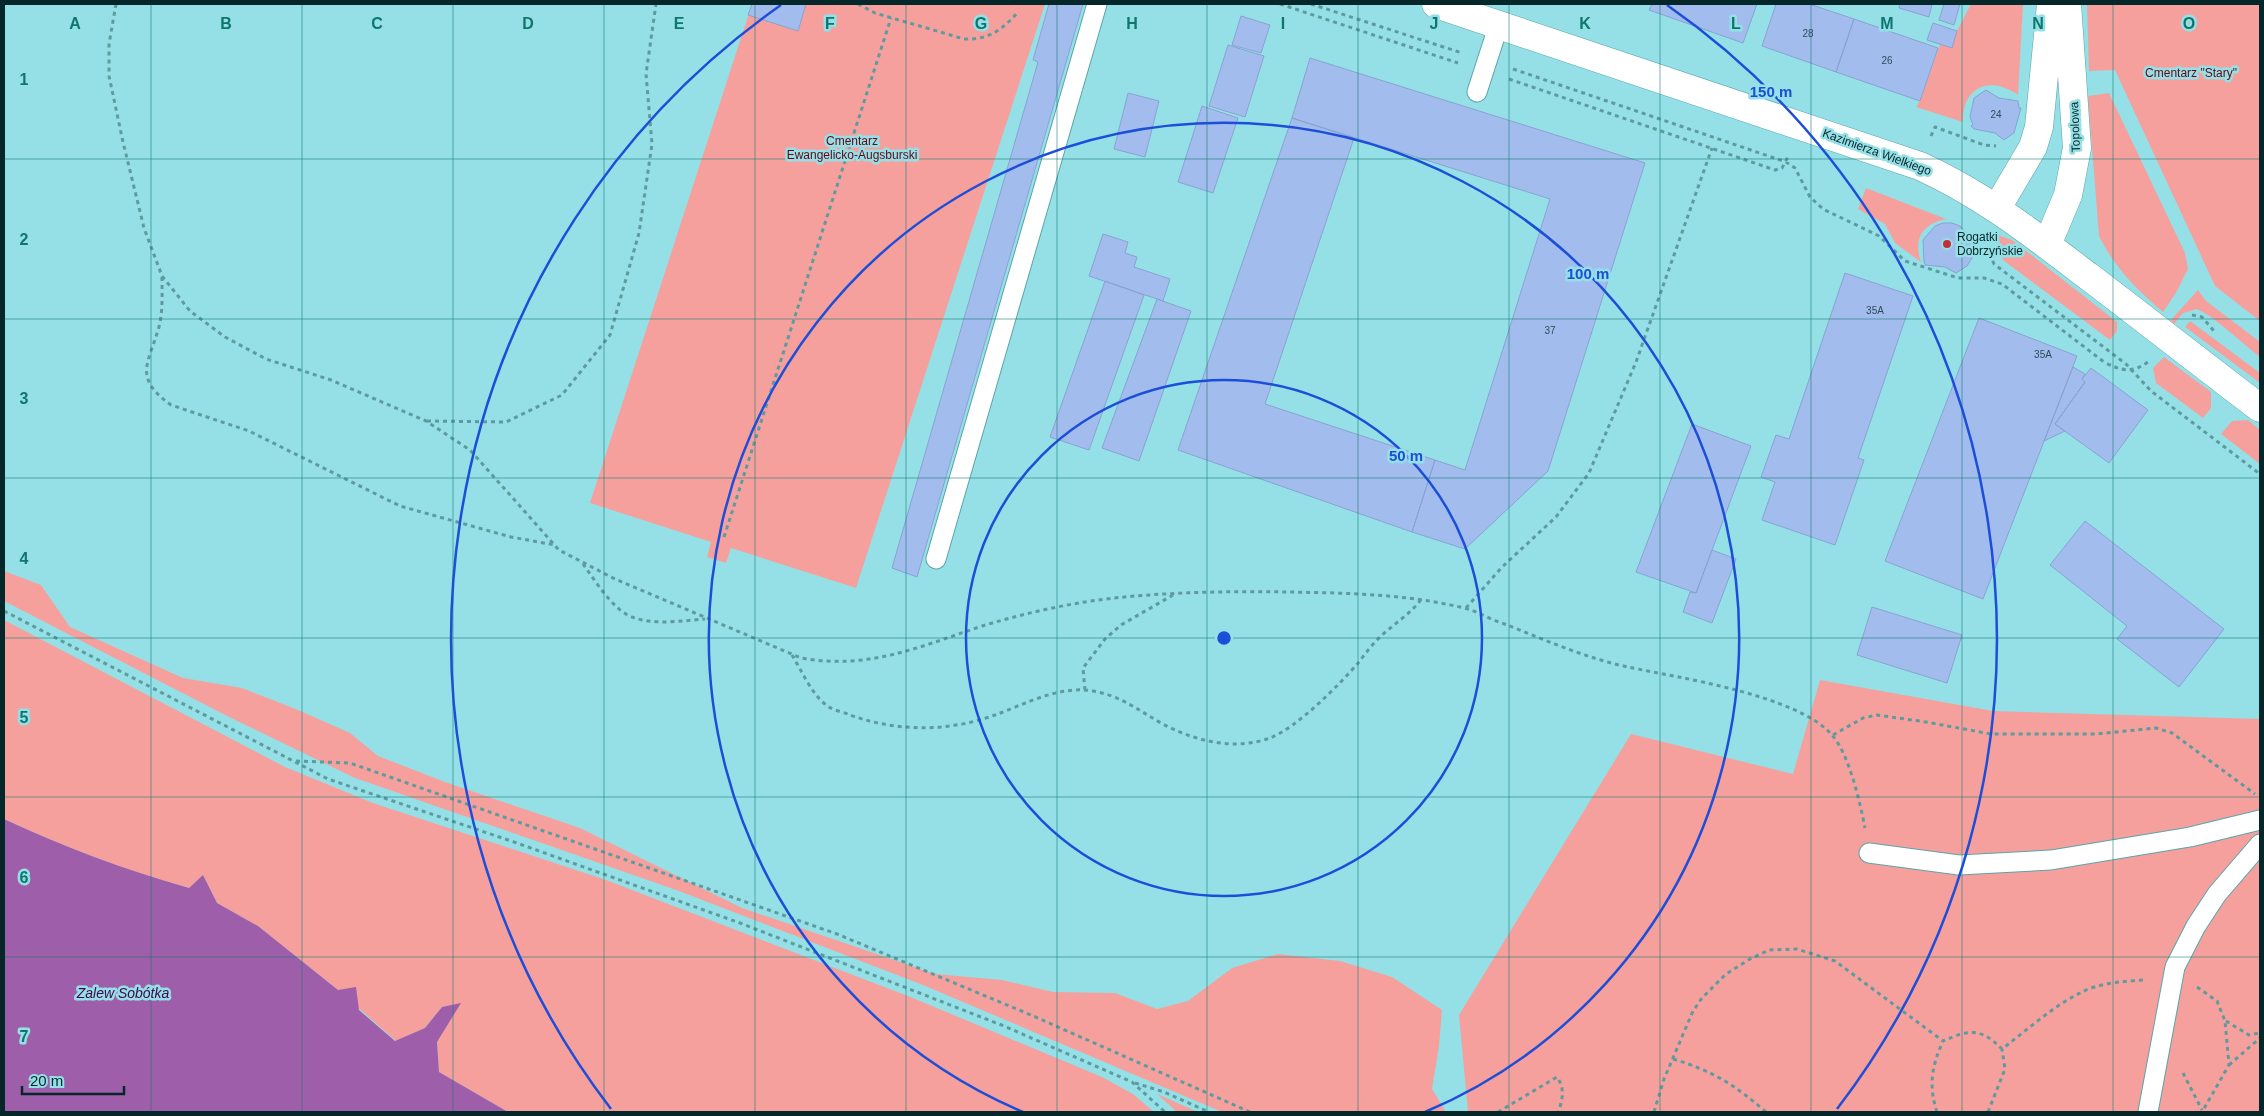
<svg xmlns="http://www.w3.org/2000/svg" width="2264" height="1116" font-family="Helvetica,sans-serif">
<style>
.green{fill:#f6a09d}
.water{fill:#9f5ea9}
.building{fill:#a2bded;stroke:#88a3d2}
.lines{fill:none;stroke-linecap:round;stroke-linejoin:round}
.service-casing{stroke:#59a5aa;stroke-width:21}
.tertiary-casing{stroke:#59a5aa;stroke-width:29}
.path{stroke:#5f9a9f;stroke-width:3;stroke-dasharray:4 4;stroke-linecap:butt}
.service{stroke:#fff;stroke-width:19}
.tertiary{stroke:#fff;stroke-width:28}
.grid{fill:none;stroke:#0f766e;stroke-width:1;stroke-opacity:0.55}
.ring{fill:none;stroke:#1d4ed8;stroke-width:2.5}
.poi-dot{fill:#c02f3b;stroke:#94e0e6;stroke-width:2}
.labels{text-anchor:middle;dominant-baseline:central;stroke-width:5;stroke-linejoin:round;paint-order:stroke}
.number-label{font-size:10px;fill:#2d4c5b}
.park-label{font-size:12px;fill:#6a0515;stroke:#94e0e6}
.street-label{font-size:12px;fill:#06272a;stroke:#94e0e6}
.poi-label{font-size:12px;fill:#06272a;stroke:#94e0e6;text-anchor:start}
.water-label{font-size:14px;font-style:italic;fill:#45044e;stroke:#94e0e6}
.grid-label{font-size:16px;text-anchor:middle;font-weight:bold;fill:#0f766e;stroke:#94e0e6;stroke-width:5;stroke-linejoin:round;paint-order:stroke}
.centre{fill:#1d4ed8;stroke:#94e0e6;stroke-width:2.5}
.ring-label{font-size:15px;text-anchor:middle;font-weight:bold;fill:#1d4ed8;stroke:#94e0e6;stroke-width:5;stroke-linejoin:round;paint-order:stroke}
</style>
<rect width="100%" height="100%" fill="#94e0e6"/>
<path class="green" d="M752 4H1045L856 588 731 548 726 563 707 557 711 542 590 503Z
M1971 4H2023L2018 95C1990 75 1962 87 1963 122L1916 107 1920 101 1940 44 1952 47 1957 31Z
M2087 4H2260V321L2215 286 2115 70 2089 71Z
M2109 93 2185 253 2188 269 2177 291 2163 312C2136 289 2115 268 2099 236L2088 96Z
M1866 188 1946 219C1922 224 1913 239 1921 262L1895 243 1885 224 1858 209Z
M1998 235 2012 240 2117 322V331L2110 340 2003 260Z
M2198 290 2206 301 2260 342V357C2240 342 2218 319 2197 309L2183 313 2174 324 2171 320Z
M2190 321 2260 373V383L2185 327Z
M2164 357 2211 392V408L2203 418 2156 383 2153 368Z
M2248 420 2260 430V464L2221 434 2232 421Z
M4 571 41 585 70 627 183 678 242 688 298 710 350 733 378 756 445 782 580 828 742 908 935 974 1002 980 1053 992 1115 993 1157 1009 1188 1001 1232 968 1278 954 1340 961 1392 977 1442 1010 1439 1046 1432 1089 1446 1112H1222L923 985 679 891 355 778 229 717 4 601Z
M4 620 285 767 373 803 606 880 913 998 1102 1077 1133 1094 1154 1112H508L439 1072 437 1042 460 1004 442 1007 425 1028 396 1041 338 990 258 926 217 903 203 875 189 888C123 869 66 848 4 819Z
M1820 680 1993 711 2260 719V1112H1468L1459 1015 1631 734 1793 774Z
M1157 1094 1198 1112H1177Z"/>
<path class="water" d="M4 819C66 848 123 869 189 888L203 875 217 903 258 926 338 990 356 987 359 1010 395 1041 425 1028 442 1007 461 1003 437 1042 439 1072 508 1112H4Z"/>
<path class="building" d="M752 4H806L798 31 748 15Z
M1049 4H1083L917 577 892 568 1038 62 1033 60Z
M1652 4H1757L1743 43 1649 10Z
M1776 4H1809L1854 19 1836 72 1762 46Z
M1900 4H1932L1929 17 1899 8Z
M1944 4H1960L1954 25 1939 20Z
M1241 16 1270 25 1261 53 1232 45Z
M1854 19 1938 48 1920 101 1836 72Z
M1933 23 1957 31 1952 48 1927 40Z
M1228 45 1264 56 1245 117 1209 106Z
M1310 58 1645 163 1548 471 1465 549 1412 532 1435 460 1465 470 1550 199 1292 118Z
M1986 90 1999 98 2018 101 2019 108H2021L2014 133 2004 140 1995 133 1974 129 1971 126 1973 125 1970 117 1974 98Z
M1128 93 1159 101 1145 157 1114 149Z
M1202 106 1238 118 1213 193 1178 182Z
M1292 118 1354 138 1265 404 1435 460 1412 532 1178 450Z
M1943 223H1952L1960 226 1972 240 1974 249 1972 258 1967 266 1956 273 1945 267 1925 265 1924 262 1923 240 1935 226Z
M1103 234 1128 242 1125 253 1137 257 1134 267 1170 279 1163 301 1089 276Z
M1845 273 1913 296 1858 458 1864 460 1835 545 1762 520 1775 482 1761 477 1776 435 1789 439Z
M1105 281 1144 295 1089 450 1050 437Z
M1157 299 1191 311 1139 461 1102 448Z
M1979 318 2077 356 1983 599 1885 561Z
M2073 367 2085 374 2082 379 2085 382 2055 424 2065 431 2044 441Z
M2091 368 2148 410 2109 463 2055 424 2085 382 2082 379Z
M1692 424 1751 446 1696 593 1636 572Z
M2085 521 2224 629 2179 687 2117 639 2127 626 2050 565Z
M1712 550 1736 559 1712 623 1683 612 1690 592 1696 593Z
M1872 607 1962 635 1947 683 1857 655Z"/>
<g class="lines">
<defs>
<path id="service" d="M1477 92 1499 24
M936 559 1097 4
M1869 853 1959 865 2051 860 2190 837 2260 820
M2148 1112 2175 967 2196 926 2217 894 2260 844"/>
<path id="tertiary" d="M1436 4 1920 166C1982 194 2034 235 2088 276 2146 320 2203 365 2260 408
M1997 208 2033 147 2039 127 2051 4
M2047 245 2068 195 2077 148 2067 4"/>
</defs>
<use href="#service" class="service-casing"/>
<use href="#tertiary" class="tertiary-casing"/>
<path class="path" d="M116 4 109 44V76L123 142 144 228 162 276 190 311 225 337 266 359 331 380 426 421 470 450 559 550 615 579 801 658C869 670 919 647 982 626 1025 613 1070 603 1114 598 1172 592 1231 591 1289 592 1347 593 1407 594 1464 608 1477 611 1489 619 1502 623 1543 639 1585 658 1628 667 1680 678 1797 695 1832 735 1849 754 1860 802 1865 828
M858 4 875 13 964 39C989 40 1002 30 1018 12
M1280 4 1458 63
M1311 4 1462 53
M1513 69 1786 162 1795 168 1810 197 1823 209 1879 236 1905 261 1958 278H1984L2002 284 2104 362C2122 371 2132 374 2149 361
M1509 79 1775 170 1782 168 1789 155
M1931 136 1935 127 1984 145 1996 146
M1983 239 1994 264 2126 364 2151 391 2260 474
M162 277C162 294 163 311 159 327 149 363 132 377 171 405L249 431 400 506 511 537 555 545
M2192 315 2202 317 2214 331
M427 421 506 422 562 395 610 335 639 233 652 144 646 74 656 4
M724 537 891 18
M583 564C594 579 605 597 619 609 640 628 679 621 705 619
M1466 608 1502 567 1556 517 1589 473 1636 362 1712 148
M4 611 328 779 514 842 740 923 1004 1026 1132 1082 1165 1112
M792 655C802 671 812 696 829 707 835 711 844 712 850 715 897 732 948 732 995 715 1025 704 1060 685 1093 691 1121 696 1138 710 1161 723 1194 741 1234 751 1270 738 1298 727 1339 685 1359 662 1365 654 1371 646 1378 639 1392 625 1408 616 1420 601
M1085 690 1083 668 1105 639 1121 625 1173 595
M1833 735 1863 718 1877 715 1926 722 1991 734H2096L2156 728 2172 733 2255 794
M296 761 350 763 837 934 1031 1015 1250 1112
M2197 987 2217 1001 2225 1021 2229 1065 2202 1112
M2226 1021 2249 1035 2260 1033
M1673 1059C1713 1071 1735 1085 1766 1112
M2229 1065 2260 1038
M2183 1073 2202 1110
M1135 1083 1164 1092 1209 1112
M1498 1112 1557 1077C1565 1088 1563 1100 1558 1112
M1654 1112 1664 1079 1693 1011 1702 998 1726 974 1750 959 1769 950 1797 949 1835 961 1943 1041C1970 1029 1981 1028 2002 1049 2027 1030 2052 1007 2080 993 2098 983 2125 981 2145 980
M1937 1112C1928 1085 1932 1066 1943 1041
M1988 1112 2005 1069 2002 1049"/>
<use href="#service" class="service"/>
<use href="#tertiary" class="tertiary"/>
</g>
<path class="grid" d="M151 4V1112M302 4V1112M453 4V1112M604 4V1112M755 4V1112M906 4V1112M1057 4V1112M1207 4V1112M1358 4V1112M1509 4V1112M1660 4V1112M1811 4V1112M1962 4V1112M2113 4V1112M4 159H2260M4 319H2260M4 478H2260M4 638H2260M4 797H2260M4 957H2260"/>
<g class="ring">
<circle cx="1224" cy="638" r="258"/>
<path d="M1023 1112A515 515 0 1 1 1425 1112"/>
<path d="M611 1109A773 773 0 0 1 781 5M1667 5A773 773 0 0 1 1837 1109"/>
</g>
<circle class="poi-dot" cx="1947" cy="244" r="5"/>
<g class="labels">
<g class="number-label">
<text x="1808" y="33">28</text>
<text x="1887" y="60">26</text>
<text x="1996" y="114">24</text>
<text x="1875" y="310">35A</text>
<text x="1550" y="330">37</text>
<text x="2043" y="354">35A</text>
</g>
<g class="park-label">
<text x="2191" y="73">Cmentarz "Stary"</text>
<text x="852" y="141">Cmentarz<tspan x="852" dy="14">Ewangelicko-Augsburski</tspan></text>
</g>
<g class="street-label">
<text transform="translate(2075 127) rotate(-92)">Topolowa</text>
<text transform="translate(1877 152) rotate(20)">Kazimierza Wielkiego</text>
</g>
<g class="poi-label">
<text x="1957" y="237">Rogatki<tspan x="1957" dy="14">Dobrzyńskie</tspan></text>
</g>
<g class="water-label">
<text x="123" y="993">Zalew Sobótka</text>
</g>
</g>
<g class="grid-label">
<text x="75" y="29">A</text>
<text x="226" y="29">B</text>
<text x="377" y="29">C</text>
<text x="528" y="29">D</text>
<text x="679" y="29">E</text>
<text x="830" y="29">F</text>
<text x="981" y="29">G</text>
<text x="1132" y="29">H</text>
<text x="1283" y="29">I</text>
<text x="1434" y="29">J</text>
<text x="1585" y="29">K</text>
<text x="1736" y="29">L</text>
<text x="1887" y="29">M</text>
<text x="2038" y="29">N</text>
<text x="2189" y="29">O</text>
<text x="24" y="85">1</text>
<text x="24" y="245">2</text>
<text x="24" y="404">3</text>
<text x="24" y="564">4</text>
<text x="24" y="723">5</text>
<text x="24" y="883">6</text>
<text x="24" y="1042">7</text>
</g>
<circle cx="1224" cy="638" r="8" class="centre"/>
<g class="ring-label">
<text x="1771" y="97">150 m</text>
<text x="1588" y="279">100 m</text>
<text x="1406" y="461">50 m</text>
</g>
<rect width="2264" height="1116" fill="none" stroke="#06272a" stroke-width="10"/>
<path d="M22 1086v8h102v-8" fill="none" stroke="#06272a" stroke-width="2.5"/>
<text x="30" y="1086" font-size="15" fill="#06272a" stroke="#94e0e6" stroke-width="4" paint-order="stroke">20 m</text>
</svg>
